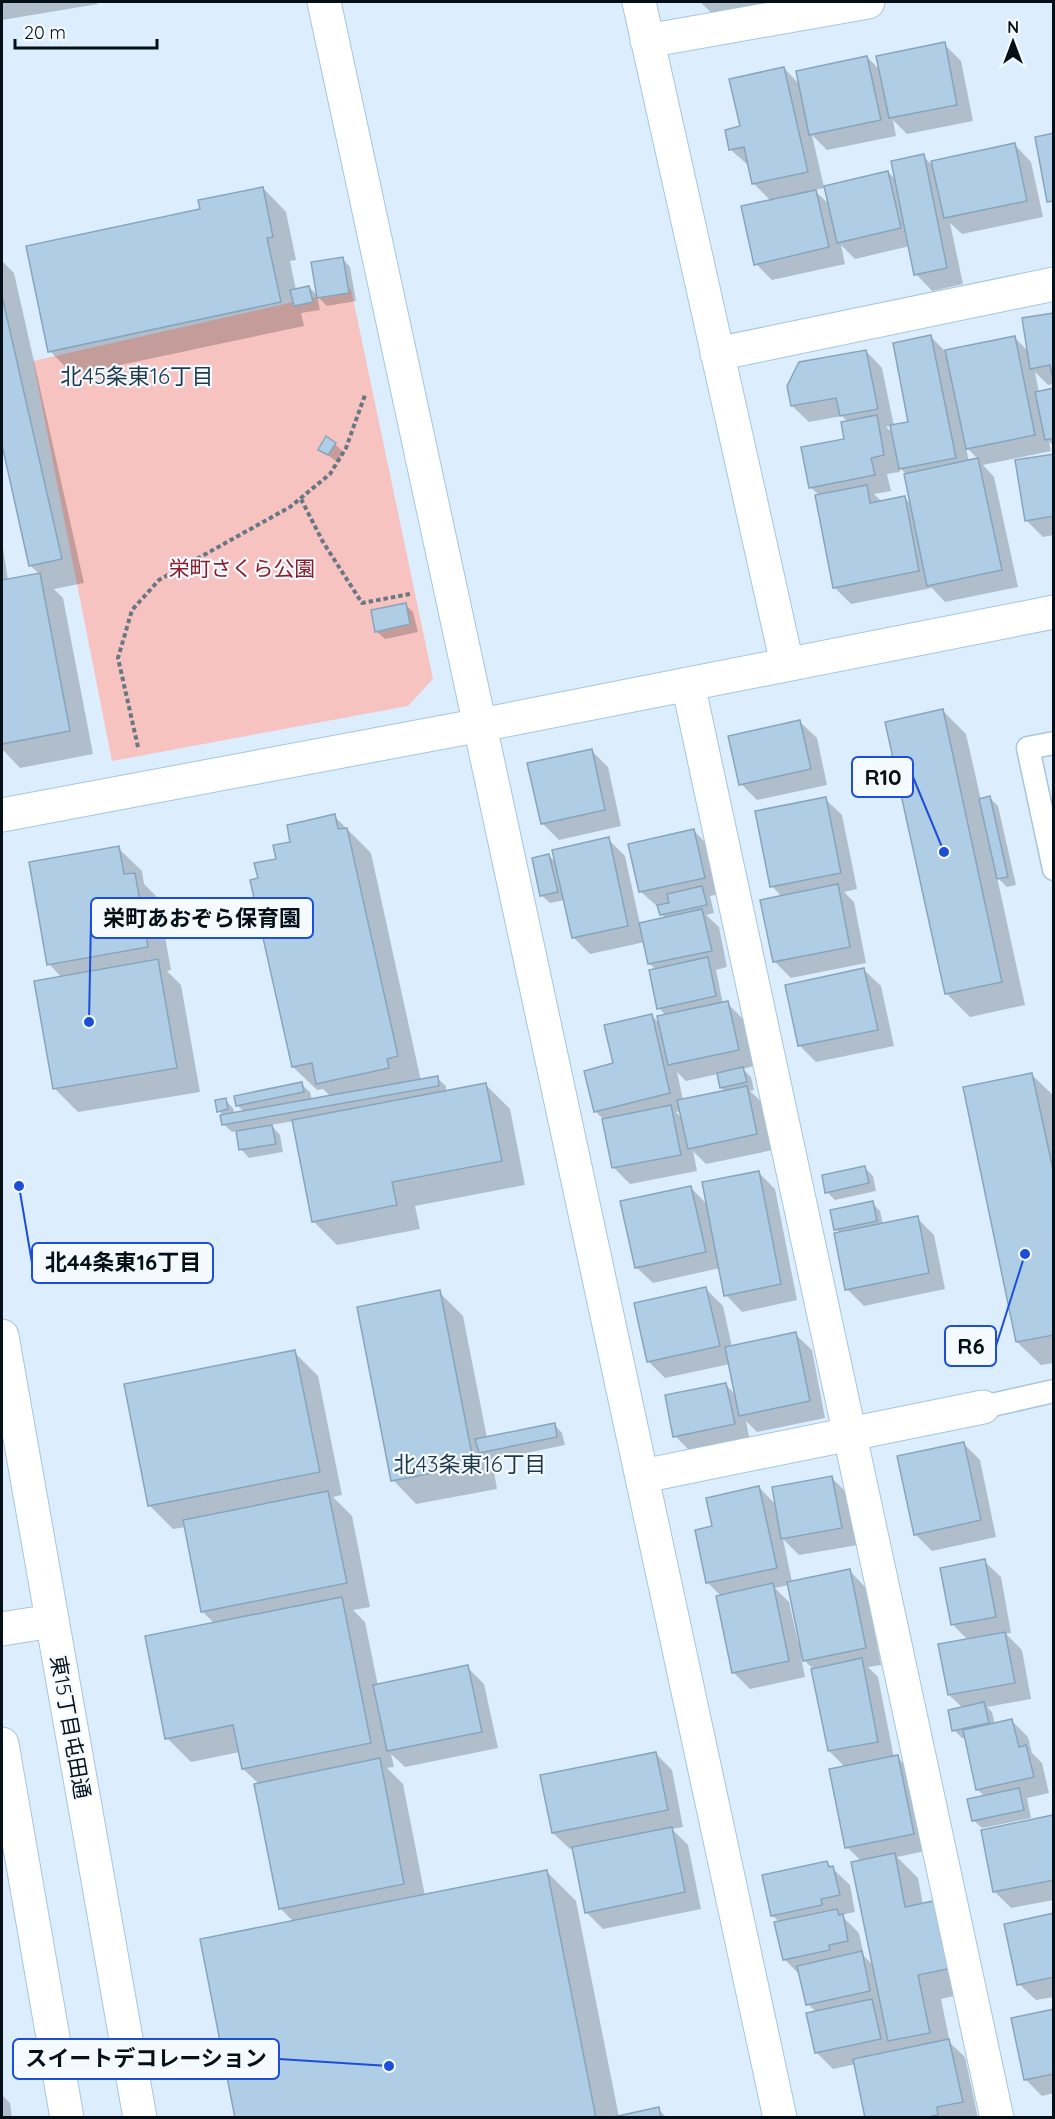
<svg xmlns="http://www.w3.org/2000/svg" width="1055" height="2119" font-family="Quicksand,'Noto Sans JP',sans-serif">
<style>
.green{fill:#f6c3c1}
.shadow{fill:#0003;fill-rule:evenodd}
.building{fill:#afcde5;stroke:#87a5bc;stroke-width:1.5}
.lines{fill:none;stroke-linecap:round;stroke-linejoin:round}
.lane-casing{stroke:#a7c5dd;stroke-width:25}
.street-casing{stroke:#a7c5dd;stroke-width:35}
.secondary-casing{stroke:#a7c5dd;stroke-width:35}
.path{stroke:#697783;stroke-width:4;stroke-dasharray:4.5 3;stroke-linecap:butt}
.lane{stroke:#fff;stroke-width:22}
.street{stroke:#fff;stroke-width:33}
.secondary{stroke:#fff;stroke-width:33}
.labels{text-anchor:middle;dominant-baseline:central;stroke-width:4.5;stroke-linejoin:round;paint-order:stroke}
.park-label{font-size:21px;fill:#891d2a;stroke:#f4faff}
.street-label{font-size:21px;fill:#050f17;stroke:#f4faff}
.neighbourhood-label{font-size:22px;fill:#1e384c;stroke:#f4faff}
.leader{fill:none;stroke:#1d4ed8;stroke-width:2}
.callout-dot{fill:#1d4ed8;stroke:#f4faff;stroke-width:2}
.callout{fill:#f4faff;stroke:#1d4ed8;stroke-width:2}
.callout-label{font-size:22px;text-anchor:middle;font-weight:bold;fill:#050f17}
</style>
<rect width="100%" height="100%" fill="#dceefe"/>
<path class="green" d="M351 289 433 679 408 706 112 761 33 361Z"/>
<path class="shadow" d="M2 2H97L98 4 2 20Z
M700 2H783L713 14Z
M944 44 961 61 973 121 907 134 893 120 896 136 827 150 812 135 824 187 888 172 897 181 923 156 934 167 1015 145 1031 162 1043 217 962 234 950 223 963 284 932 291 916 274 910 246 855 259 841 245 845 264 772 280 756 264 771 201 753 183 749 166 731 150 742 127 784 68 800 85 867 57 881 71ZM825 188 830 205 814 190Z
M263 188 286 212 296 260 290 261 296 290 309 287 319 297 342 258 350 267 356 301 327 306 317 296 320 310 301 313 304 326 73 375 50 351 202 211Z
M2 261 14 273 84 583 54 589 63 598 93 754 20 768 2 749V542L8 580 39 574 31 566 2 438Z
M1054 314V384L1048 385 1035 372 1039 393 1054 390V446L1049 442 1051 451 983 465 994 477 1018 587 945 602 932 588 851 604 834 587 819 495 810 487 846 440 848 422 842 416 809 422 792 406 866 351 882 368 894 426 910 423 931 337 946 352 1015 338 1029 352ZM892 425 894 434 886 427ZM966 447 979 460 969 462ZM899 467 906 474 912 505 905 498 882 502 874 494 891 491 887 474 900 472Z
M335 444 343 452 337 462 320 449Z
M1054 455V535L1043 537 1026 520Z
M405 604 413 612 418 632 385 639 376 631Z
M943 711 966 734 981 800 990 798 998 806 1016 885 1007 887 997 877 1025 1005 970 1017 946 993Z
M800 722 817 738 827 785 757 800 741 784Z
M592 751 608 767 621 826 559 840 542 823Z
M825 799 842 815 857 889 844 892 854 902 866 963 791 978 774 961 782 897 772 886Z
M334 816 371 853 421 1081 437 1078 446 1086V1092L486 1085 510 1109 525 1185 415 1206 420 1229 337 1245 313 1221 294 1121 271 1125 280 1135 283 1152 249 1158 241 1149 237 1131 232 1132 223 1124 224 1116 219 1111 225 1100 233 1108 235 1114 245 1113 237 1105 301 1084 310 1092 312 1100 331 1097 323 1089 317 1090 293 1067 260 879 292 843Z
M693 830 710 847 721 894 710 896 714 913 706 915 719 927 727 967 716 970 723 1004 727 1003 744 1020 754 1066 743 1069 751 1077 754 1090 750 1091 764 1104 773 1150 706 1164 693 1151 697 1171 630 1184 614 1168 604 1120 595 1111 615 1065 651 1015 661 1025 666 1016 659 1008 656 970 649 963 645 942 590 954 573 937 565 900 550 903 541 895 549 856 557 863 608 839 625 856 640 924 665 919 659 908 641 892 630 845ZM677 1072 686 1081 718 1074 721 1087 725 1092 683 1100ZM681 1111 683 1119 676 1112Z
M118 848 142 871 144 884 158 898 171 970 167 971 181 985 200 1092 78 1112 54 1088 62 978 49 964Z
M864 970 881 986 894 1046 816 1062 799 1045Z
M1032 1075 1054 1096V1363L1041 1365 1017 1342Z
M865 1168 873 1176 876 1191 835 1200 827 1192Z
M758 1172 775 1189 797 1300 742 1312 726 1295 720 1268 653 1283 636 1267 690 1187 708 1205Z
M872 1203 880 1211 883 1225 917 1218 934 1235 945 1289 864 1306 847 1289 840 1233 836 1229Z
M706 1289 723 1306 732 1347 795 1334 812 1350 825 1418 757 1432 746 1421 750 1441 692 1453 675 1436 725 1384 736 1395 730 1364 665 1378 648 1361Z
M439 1292 463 1316 487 1438 554 1424 562 1433 565 1445 492 1460 497 1489 416 1504 393 1480Z
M294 1352 318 1376 342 1495 333 1497 352 1516 370 1607 353 1610 365 1622 378 1686 467 1667 484 1684 498 1748 405 1767 391 1754 394 1767 387 1768 403 1784 425 1896 547 1872 576 1901 619 2117 658 2109 667 2118H237L294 1922 280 1908 259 1784 243 1769 240 1752 191 1762 167 1738 215 1624 202 1611 186 1527 173 1529 150 1506Z
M963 1443 980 1460 996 1537 932 1551 915 1534Z
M831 1477 848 1494 858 1545 799 1555 783 1539 792 1582 850 1571 866 1588 881 1665 868 1667 878 1677 894 1758 897 1757 914 1774 930 1850 897 1857 918 1878 923 1905 975 1991 941 1999 950 2043 965 2057 978 2118H867L856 2064 833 2069 816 2052V2012L808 2004 801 1976 784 1959 780 1923 772 1915 826 1862 850 1885 855 1912 841 1915 859 1933 864 1956 874 1966 861 1861 847 1847 846 1768 829 1751 813 1669 801 1657 805 1677 750 1689 734 1673 721 1596 707 1582 714 1527 759 1487 776 1505ZM789 1585 801 1642H798L789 1602 775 1588Z
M984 1561 1001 1577 1011 1633 1006 1634 1022 1650 1031 1699 987 1707 992 1712 995 1724 1012 1721 1028 1737 1032 1753 1042 1763 1049 1793 1027 1798 1031 1818 982 1828 973 1820 985 1797 977 1789 966 1738H962L954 1730 963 1708 949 1695 968 1640 952 1624Z
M656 1754 672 1770 683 1827 672 1829 688 1845 701 1909 603 1929 586 1912 574 1848 570 1849 553 1833Z
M1053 1817 1054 1900 1011 1908 995 1892Z
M1054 1914V1997L1036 2000 1019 1984Z
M1054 2011V2093L1042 2096 1025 2079Z
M2 2095 10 2103 12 2118H2Z"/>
<path class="building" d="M945 42 957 105 889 118 876 56Z
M867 56 881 120 809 135 796 71Z
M784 67 808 172 752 184 744 147 729 150 725 130 740 126 729 79Z
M1054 133V201L1047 202 1035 137Z
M1015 143 1027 201 944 218 931 161Z
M924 154 947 268 914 275 891 161Z
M888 171 901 228 837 243 824 186Z
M263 187 273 237 267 238 281 302 48 352 26 246 200 209 198 200Z
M816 190 829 247 754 265 741 206Z
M343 257 349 293 317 298 311 262Z
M309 286 313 302 294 306 290 290Z
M2 296 62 559 29 566 2 445Z
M1054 313V380H1053L1050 365 1030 369 1022 318Z
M931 335 956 458 899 469 890 425 908 422 893 343Z
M1015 336 1035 435 966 449 945 350Z
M866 350 878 409 840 416 836 398 791 406 787 386 799 362Z
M1054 388V438L1045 440 1035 392Z
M877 415 884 455 871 458 875 475 809 488 801 447 844 439 841 422Z
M326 436 336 443 328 455 318 450Z
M1054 454V516L1025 521 1015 460Z
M978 458 1002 570 927 586 904 474Z
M867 485 870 503 905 496 919 571 833 588 815 495Z
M40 573 70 731 2 744V580Z
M406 603 410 624 375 632 371 610Z
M943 709 1002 982 945 994 885 722Z
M800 720 811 769 739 785 728 736Z
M592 749 605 810 541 824 527 763Z
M990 796 1008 877 997 879 979 799Z
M826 797 841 873 770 887 755 811Z
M335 814 338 829 347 828 398 1056 387 1059 389 1068 316 1084 312 1063 292 1067 250 880 258 878 254 863 276 859 273 845 290 842 287 825Z
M694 829 705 878 639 892 628 844Z
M609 837 628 926 572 938 552 850Z
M119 846 124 874 135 873 148 947 47 965 29 862Z
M549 854 558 892 540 896 532 858Z
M838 884 850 947 773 962 760 900Z
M702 886 707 905 660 915 657 905 669 903 667 894Z
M702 909 712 951 648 964 639 923Z
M708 957 716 996 657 1009 649 970Z
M158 959 177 1068 53 1089 34 981Z
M864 968 878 1030 798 1046 785 985Z
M728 1001 739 1050 668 1065 657 1016Z
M652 1014 670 1093 594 1112 584 1071 613 1063 604 1025Z
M743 1067 747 1082 720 1088 717 1073Z
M1032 1073 1054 1174V1335L1016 1342 963 1087Z
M438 1076 439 1086 222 1125 220 1115Z
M302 1082 304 1092 236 1106 234 1096Z
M486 1083 502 1161 392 1182 397 1205 312 1222 292 1120Z
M747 1086 757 1134 688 1149 677 1100Z
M226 1098 228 1109 217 1112 215 1100Z
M671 1105 681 1155 612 1168 602 1119Z
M272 1125 276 1144 239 1150 236 1131Z
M865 1166 869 1183 825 1193 822 1175Z
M759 1171 781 1284 724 1296 702 1182Z
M691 1186 706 1252 635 1268 620 1201Z
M873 1201 877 1221 834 1230 830 1210Z
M918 1216 929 1273 845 1290 834 1233Z
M706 1287 720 1346 647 1362 634 1303Z
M440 1290 474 1465 391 1481 357 1307Z
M796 1332 810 1401 739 1416 725 1347Z
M295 1350 320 1472 148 1506 124 1384Z
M726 1383 735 1424 673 1437 665 1395Z
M555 1423 557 1437 479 1453 475 1439Z
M964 1442 981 1520 914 1535 897 1456Z
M832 1476 842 1528 781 1539 772 1487Z
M759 1486 777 1568 706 1583 695 1530 712 1526 706 1498Z
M328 1491 347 1583 201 1612 183 1520Z
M985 1559 996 1617 951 1625 940 1568Z
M850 1569 866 1648 803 1661 787 1582Z
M773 1583 789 1661 732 1673 716 1596Z
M342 1597 371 1743 242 1769 233 1725 165 1739 145 1636Z
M1005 1632 1015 1683 948 1695 938 1644Z
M862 1658 878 1742 828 1751 811 1669Z
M468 1665 482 1732 387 1751 373 1685Z
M984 1702 989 1723 952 1731 948 1710Z
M1012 1719 1019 1747 1026 1745 1034 1777 976 1790 963 1730Z
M656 1752 668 1810 552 1833 540 1775Z
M898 1755 914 1834 845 1848 829 1769Z
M380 1758 404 1884 279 1909 254 1784Z
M1019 1788 1024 1810 972 1821 967 1799Z
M1053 1815 1054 1880 993 1892 981 1830Z
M672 1827 685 1892 585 1913 572 1847Z
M895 1853 905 1907 938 1900 952 1968 918 1975 930 2033 888 2041 851 1862Z
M827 1861 829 1867 833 1866 840 1895 821 1899 822 1905 771 1916 762 1875Z
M547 1870 596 2118H235L200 1939Z
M837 1909 839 1915 843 1914 848 1941 829 1945 830 1950 783 1960 774 1922Z
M1054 1913V1977L1017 1985 1004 1924Z
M862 1951 870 1991 806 2005 797 1966Z
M872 1999 881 2039 815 2053 806 2013Z
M1054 2009V2074L1024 2080 1011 2018Z
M949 2039 963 2102 937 2107 938 2115 924 2118H865L853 2059Z
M659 2107 661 2118H609Z"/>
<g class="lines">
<defs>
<path id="lane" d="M1054 743 1028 748 1054 869
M983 1407 1054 1391"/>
<path id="street" d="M324 2 780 2118
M639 2 787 664
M647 41 868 2
M717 354 1054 284
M688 684 997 2118
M2 815 481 725 1054 612
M643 1476 983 1407
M2 1629 52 1621"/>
<path id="secondary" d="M2 1336 140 2118
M2 1744 67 2118"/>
</defs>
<use href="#lane" class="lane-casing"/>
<use href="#street" class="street-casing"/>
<use href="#secondary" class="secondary-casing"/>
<path class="path" d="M301 499 323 542 362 603 410 594
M138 747 118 658 132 610 159 580 290 507 330 474 346 448 365 395"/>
<use href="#lane" class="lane"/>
<use href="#street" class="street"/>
<use href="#secondary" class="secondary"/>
</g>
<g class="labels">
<g class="park-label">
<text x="242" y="568">栄町さくら公園</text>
</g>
<g class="street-label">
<text transform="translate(71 1727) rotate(80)">東15丁目屯田通</text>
</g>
<g class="neighbourhood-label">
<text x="137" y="376">北45条東16丁目</text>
<text x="470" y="1464">北43条東16丁目</text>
</g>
</g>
<path class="leader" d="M944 852L913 777M89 1022L91 918M19 1186L32 1263M1025 1254L996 1346M389 2066L279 2059"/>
<g class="callout-dot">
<circle cx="944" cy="852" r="6"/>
<circle cx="89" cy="1022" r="6"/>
<circle cx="19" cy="1186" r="6"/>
<circle cx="1025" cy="1254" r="6"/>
<circle cx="389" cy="2066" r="6"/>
</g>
<g class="callout">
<rect x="852" y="757" width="61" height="40" rx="6"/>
<rect x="91" y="898" width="222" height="40" rx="6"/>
<rect x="32" y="1243" width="181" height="40" rx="6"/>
<rect x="945" y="1326" width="51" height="40" rx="6"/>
<rect x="13" y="2039" width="266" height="40" rx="6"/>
</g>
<g class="callout-label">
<text x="883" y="785">R10</text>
<text x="202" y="926">栄町あおぞら保育園</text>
<text x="123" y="1270">北44条東16丁目</text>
<text x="971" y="1354">R6</text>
<text x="146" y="2066">スイートデコレーション</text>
</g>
<rect width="1055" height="2119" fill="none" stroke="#050f17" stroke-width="6"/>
<g transform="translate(1013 42)" stroke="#f4faff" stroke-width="4.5" paint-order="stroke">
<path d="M0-4.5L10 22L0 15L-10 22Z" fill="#050f17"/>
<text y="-9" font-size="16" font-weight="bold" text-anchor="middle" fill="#050f17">N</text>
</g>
<path d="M15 39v9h142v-9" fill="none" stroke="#050f17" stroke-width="3"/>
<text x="24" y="39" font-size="18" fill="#050f17" stroke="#f4faff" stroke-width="4.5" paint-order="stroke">20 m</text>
</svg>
